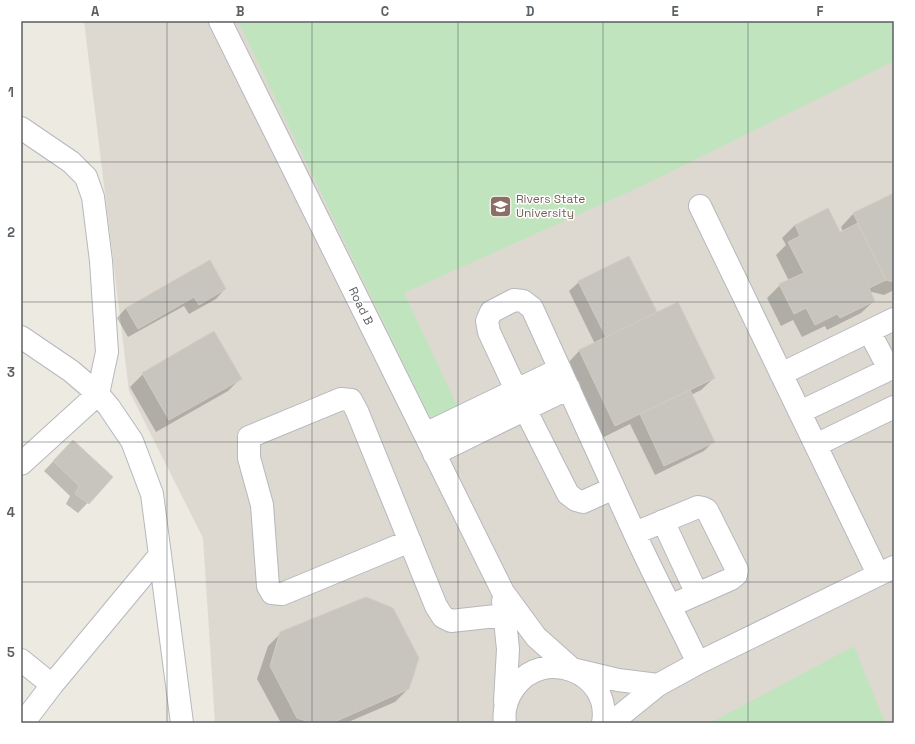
<svg xmlns="http://www.w3.org/2000/svg" width="915" height="744" font-family="'Space Grotesk',sans-serif">
<style>
.education{fill:#ddd9d0}
.green{fill:#c0e5be}
.shadow{fill:#0003}
.building{fill:#c8c5bf;stroke:#d2ccc0}
.lines{fill:none;stroke-linecap:round;stroke-linejoin:round}
.minor-casing{stroke:#b5b8bd;stroke-width:24}
.minor{stroke:#fff;stroke-width:22}
.grid{fill:none;stroke:#5a5f63;stroke-width:1;stroke-opacity:0.55}
.labels{text-anchor:middle;dominant-baseline:central;stroke-width:3;stroke-linejoin:round;paint-order:stroke}
.education-label{font-size:12px;fill:#785e54;stroke:#fff;text-anchor:start}
.street-label{font-size:12px;fill:#5a5f63;stroke:#fff}
.neatline{fill:none;stroke:#5a5f63;stroke-width:1.5}
.grid-label{font-size:13px;text-anchor:middle;font-weight:bold;fill:#5a5f63}
</style>
<rect width="100%" height="100%" fill="#edeae2"/>
<path class="education" d="M84 21H894V723H215L203 538 129 391Z"/>
<path class="green" d="M238 21H894V61L646 184 404 293 458 407 431 420Z
M854 646 885 723H710Z"/>
<path class="shadow" d="M894 194V290L884 295 872 292 870 293 874 301 861 313 827 330 825 326 802 337 793 320 781 326 767 298 780 285 789 281 776 255 786 245 782 238 795 225 840 234 843 232 841 227 853 214Z
M579 282 656 312 652 316 714 378 701 390 691 395 713 442 704 451 655 475 630 424 602 438 567 364 579 351 595 344 569 291Z
M225 289 216 299 189 314 184 306 128 337 117 318 126 308Z
M143 374 240 379 228 391 156 432 130 387Z
M63 451 112 477 78 513 66 504 70 496 44 471Z
M281 633 408 689 395 702 346 723H281L257 679 268 646Z"/>
<path class="building" d="M894 193V282L886 280 853 213Z
M828 208 840 232 858 223 886 280 869 288 875 301 840 318 837 314 815 325 806 308 794 314 779 284 804 273 788 242 800 236 795 225Z
M629 256 657 312 606 337 578 281Z
M210 260 226 289 199 305 194 297 138 329 126 308Z
M678 302 715 378 615 426 579 350Z
M214 331 242 379 169 420 142 373Z
M690 390 715 442 664 466 640 414Z
M73 440 113 477 89 504 75 494 79 486 53 461Z
M366 597 393 608 419 658 409 689 332 723H312L297 718 270 666 280 632Z"/>
<g class="lines">
<defs>
<path id="minor" d="M220 21 503 592 536 637 572 669 618 680 658 685
M21 128 71 162 86 177 93 197 101 261 107 352 98 394 21 464
M700 206 878 574
M869 331 889 369
M21 337 71 371 98 394 109 407 132 441 152 494 182 723
M781 374 894 319
M800 412 894 367
M425 434 560 369
M816 445 894 407
M434 454 569 388
M614 488 583 502 576 500 568 494 525 409 489 332 487 321 491 312 514 300 523 301 532 308C566 383 600 457 634 532 654 576 677 619 698 663
M663 521 697 594
M635 533 698 507 703 508 707 510 737 570 736 575 731 579 670 606
M410 541 282 594 272 593 268 586 262 505 249 458V437L341 399 351 400 357 411 436 606 443 617 451 621 505 615
M503 601 508 649 505 702
M21 660 52 685
M23 723 52 685 160 555
M505 723C503 710 507 698 514 688 543 646 612 672 603 723
M611 723 658 685 698 663 894 567"/>
</defs>
<use href="#minor" class="minor-casing"/>
<use href="#minor" class="minor"/>
</g>
<path class="grid" d="M167 21V723M312 21V723M458 21V723M603 21V723M748 21V723M21 162H894M21 302H894M21 442H894M21 582H894"/>
<defs>
<symbol id="university-square" viewBox="-11 -11 22 22"><rect x="-9" y="-9" width="18" height="18" rx="4" fill="#8d6e63" stroke="#fff"/><path d="M0-5L7-2L0 1L-7-2ZM-4 1L0 2.5L4 1V4Q0 6-4 4Z" fill="#fff"/></symbol>
</defs>
<g fill-rule="evenodd">
<use href="#university-square" x="488" y="194" width="25" height="25"/>
</g>
<g class="labels">
<g class="education-label">
<text x="516" y="199">Rivers State<tspan x="516" dy="14">University</tspan></text>
</g>
<g class="street-label">
<text transform="translate(361 306) rotate(64)">Road B</text>
</g>
</g>
<rect width="915" height="744" fill="none" stroke="#ffffff" stroke-width="44"/>
<rect x="22" y="22" width="871" height="700" class="neatline"/>
<g class="grid-label">
<text x="95" y="16">A</text>
<text x="240" y="16">B</text>
<text x="385" y="16">C</text>
<text x="530" y="16">D</text>
<text x="675" y="16">E</text>
<text x="820" y="16">F</text>
<text x="11" y="97">1</text>
<text x="11" y="237">2</text>
<text x="11" y="377">3</text>
<text x="11" y="517">4</text>
<text x="11" y="657">5</text>
</g>
</svg>
